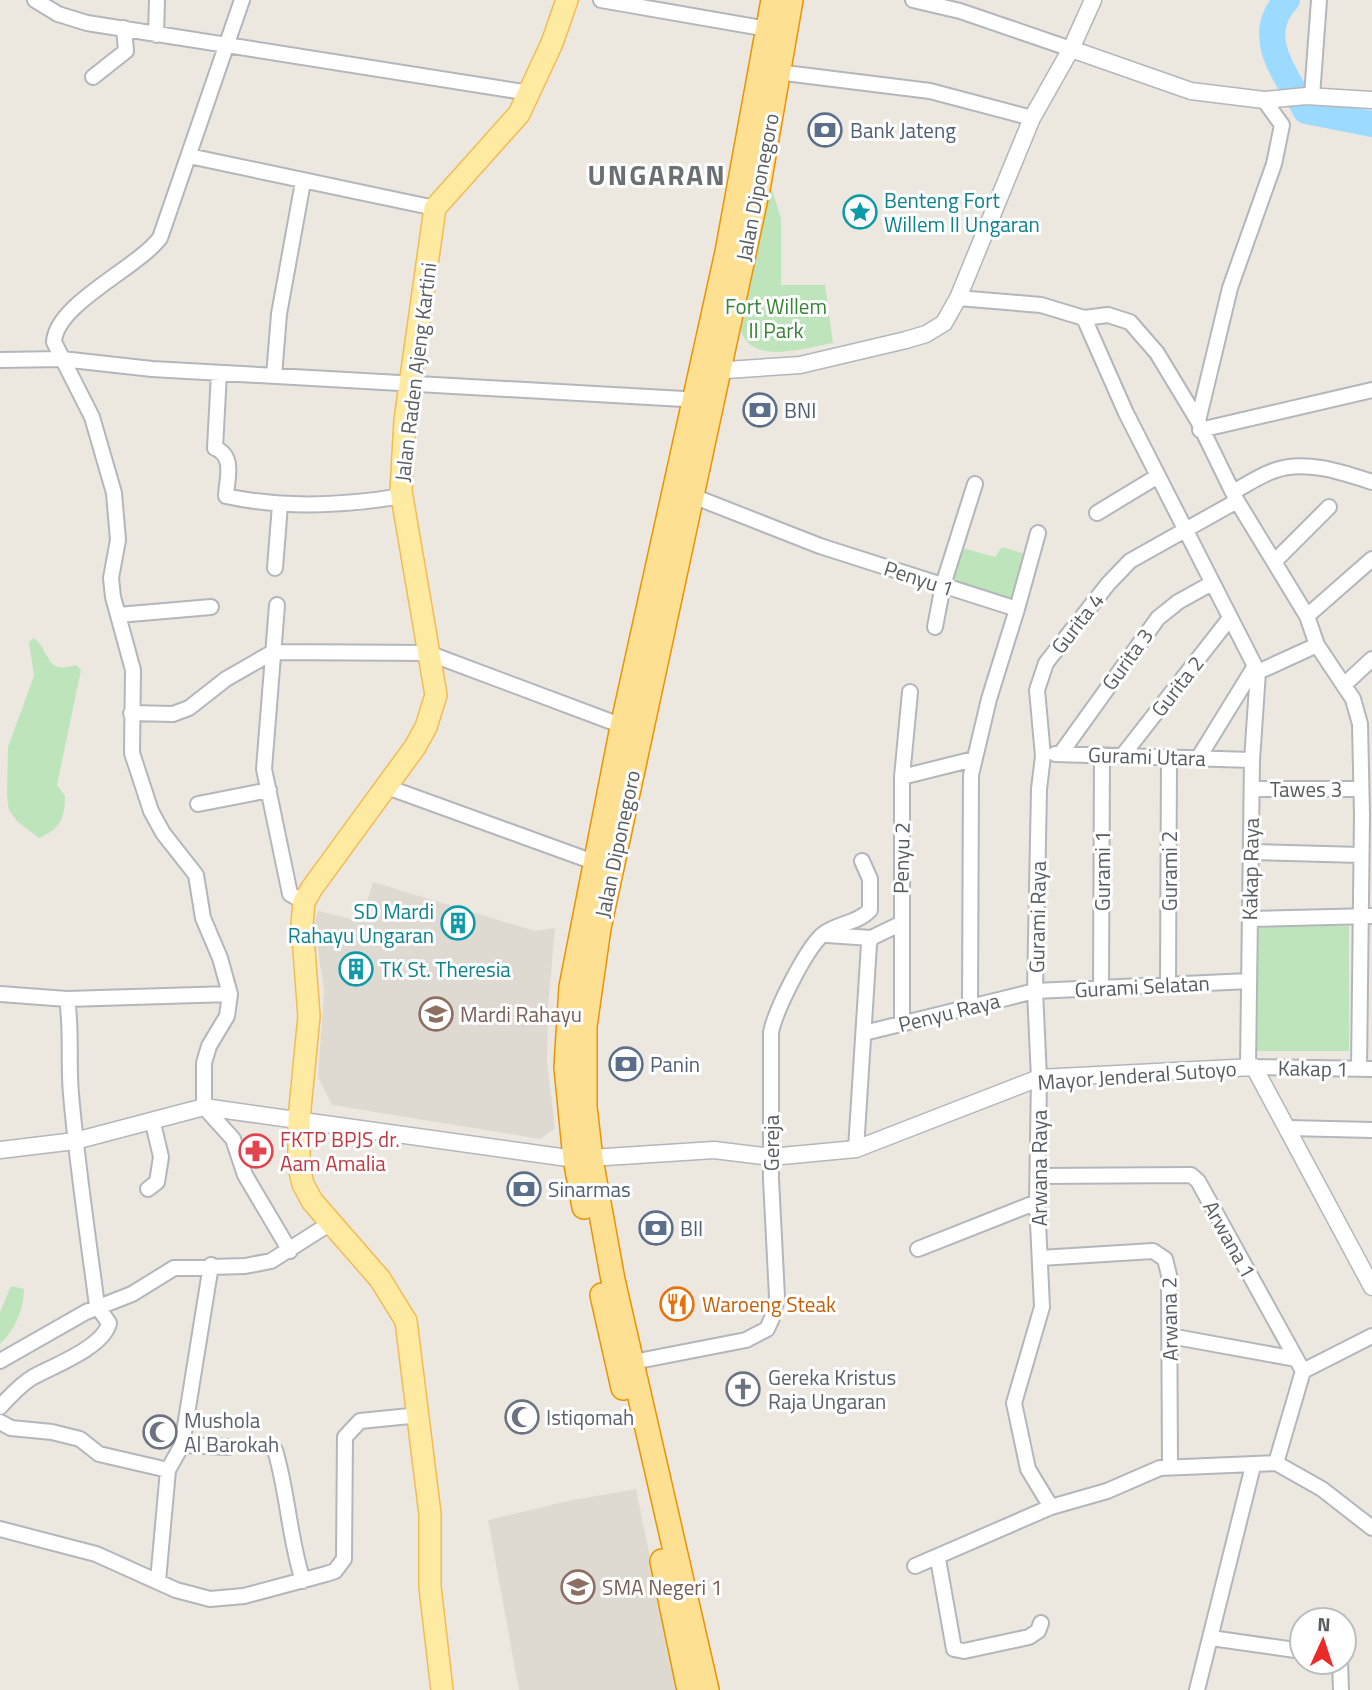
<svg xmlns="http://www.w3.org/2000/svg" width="1372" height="1690" font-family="'Titillium Web',sans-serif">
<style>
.education{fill:#dedad1}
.green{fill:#bee4bb}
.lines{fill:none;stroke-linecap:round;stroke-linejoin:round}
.river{stroke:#9cdaff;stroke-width:26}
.minor-casing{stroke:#b3b6bb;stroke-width:18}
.tertiary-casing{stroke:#b3b6bb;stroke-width:19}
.primary-casing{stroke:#f2bb53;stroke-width:24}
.trunk-casing{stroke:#eb9300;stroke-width:26}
.minor{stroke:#fff;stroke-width:14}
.tertiary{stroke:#fff;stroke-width:16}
.primary{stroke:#ffeaa1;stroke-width:21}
.trunk{stroke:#fee093;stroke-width:23}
.labels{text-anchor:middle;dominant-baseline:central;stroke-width:6;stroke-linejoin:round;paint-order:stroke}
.service-label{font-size:21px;fill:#4e5e75;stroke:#fff;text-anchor:start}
.street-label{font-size:21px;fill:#585d61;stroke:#fff}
.culture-label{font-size:21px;fill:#0d838f;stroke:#fff;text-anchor:start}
.park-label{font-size:21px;fill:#358534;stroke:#fff}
.education-label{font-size:21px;fill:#785e54;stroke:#fff;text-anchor:start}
.health-label{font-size:21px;fill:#be3a42;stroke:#fff;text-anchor:start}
.food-label{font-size:21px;fill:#c56008;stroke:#fff;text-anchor:start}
.worship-label{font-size:21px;fill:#5b616d;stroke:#fff;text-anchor:start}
.district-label{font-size:28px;font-weight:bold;letter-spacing:2px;fill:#696f73;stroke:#fff}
</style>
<rect width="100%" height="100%" fill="#ece8e0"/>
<path class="education" d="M373 882 535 931 555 928 548 1007 547 1063 555 1128 540 1139 332 1105 318 1077 324 991 314 923 318 911 361 921Z
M636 1489 677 1690H519L488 1520 568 1501Z"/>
<path class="green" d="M767 175 781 218V285H825L833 343C802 348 747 368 739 324Z
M1002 547 1028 555 1013 604 947 582 963 548 995 557Z
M34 638C51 652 45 675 76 665L81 670 57 785 65 796C65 819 60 829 39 838L17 821 9 810 7 797 8 747 34 676 29 642Z
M1254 926H1349V1051H1254Z
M11 1286 24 1289C24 1309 15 1330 0 1344V1312Z"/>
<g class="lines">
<path class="river" d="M1287 0C1252 36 1287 76 1306 111L1372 124"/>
<defs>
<path id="minor" d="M35 0 58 14 87 23 530 93
M242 0 160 238C136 269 56 304 54 342L92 417 114 493 118 540 111 578 113 597 133 670 132 753 151 811 163 833 196 875 203 918 220 958 230 994 227 1016 209 1046 204 1063V1107L233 1139 245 1175 290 1251
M601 0 768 29
M913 0 960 11 1071 49
M156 35 157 0
M777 72 930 91 1032 118
M93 77 126 51 124 28
M1312 96 1319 0
M189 156 435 208
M958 298 1041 305 1084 318 1108 315 1130 322 1157 353 1198 421 1237 501 1307 616 1317 645 1353 699 1360 724 1362 815 1359 1069
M1084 318 1126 413 1258 672
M0 360 62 359 152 369 701 400
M219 373 215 448C235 456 227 478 226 496 285 509 343 506 402 496
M274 376 279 314 303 182
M1198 421 1230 288 1274 164 1282 125 1264 100
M1200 430 1372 390
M1233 492C1246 485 1259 476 1273 471 1304 459 1342 472 1372 482
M685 493 820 546 1017 609 989 699 971 775 970 1006
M1097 513 1158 476
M1275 561 1329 507
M275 568 280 505
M277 605 264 769 290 894 304 902
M1017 609 1038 533
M118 615 211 607
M1307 616 1372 559
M935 627 943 585 975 484
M1258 672 1317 645
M1344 685 1372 659
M131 713 173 714 189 708 226 679 273 652 428 653 628 728
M1061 753 1158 618 1178 602 1212 583
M1055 754 1252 760
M1123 755 1230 618
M1199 757 1255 666
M902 777 974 759
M387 787 602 865
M1252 789H1361
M198 804 269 790
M1251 852 1361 855
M1250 919 1372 916
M827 935 871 938
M1168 984 1169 757
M1101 986 1102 755
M0 994 67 999C72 1031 68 1062 71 1094 77 1165 88 1236 97 1306L109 1323C104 1347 53 1366 33 1377 21 1384 10 1396 0 1407
M67 999 230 994
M902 1024V777L910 692
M864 1033 1035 991 1249 981
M1248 1067 1252 760 1258 672
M1254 1067 1372 1069
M1288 1128 1372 1130
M856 1149 869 944 871 938 900 924
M1038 1176 1191 1175 1198 1181 1303 1371 1372 1336
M148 1189 157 1182 161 1157 153 1123
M918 1249 1037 1202
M1040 1258 1153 1251 1165 1259 1169 1275 1170 1466
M1170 1336 1296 1359
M0 1361 86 1312 132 1294 174 1268 245 1266 271 1261 329 1224
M633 1362 746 1340 767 1329 772 1318 777 1297 771 1179V1032C776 1009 805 951 822 935 836 923 857 924 870 910V879L862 861
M0 1422 11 1428 52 1432 80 1439 99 1454 168 1470
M182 1445 228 1447
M275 1450C288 1493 289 1538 303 1581
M1276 1463 1322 1489 1372 1528
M1051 1507 1028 1469 1014 1403 1042 1307 1037 1202 1039 1078 1035 991 1039 789 1043 756 1037 690 1046 663 1108 584 1130 561 1237 501
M0 1529 96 1554 176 1590 210 1599 244 1596 326 1574 335 1571 344 1559 345 1437 360 1421 420 1415
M938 1559 954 1649 964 1651 1029 1637 1038 1631 1041 1623
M915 1566 1051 1507 1107 1491 1160 1468 1276 1463 1303 1371
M158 1581 168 1470 182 1445 211 1265
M1211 1638 1302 1651
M1340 1662 1341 1690
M1197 1690 1253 1466"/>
<path id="tertiary" d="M1071 49 1191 91 1264 100 1306 96 1372 100
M712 371 800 365 906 340 926 334 944 323 958 298 1032 118 1071 49 1093 0
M0 1150 75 1141 204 1107 575 1159 714 1150 771 1157 856 1149 1039 1078 1254 1067 1372 1287"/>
<path id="primary" d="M442 1690 430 1587V1514L406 1321 380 1279 312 1201 303 1184 299 1167V1119L309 1016 302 924 304 902 312 888 415 747 426 727 436 695 401 491 405 420 435 208 519 114 552 43 567 0"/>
<path id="trunk" d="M584 1207 575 1159 566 1067 571 987 622 727 727 252 773 0
M602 1295 623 1388
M662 1561 689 1690
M707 1690 613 1280 591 1159 585 1107V1026L599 928 759 184 791 0"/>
</defs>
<use href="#minor" class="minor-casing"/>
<use href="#tertiary" class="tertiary-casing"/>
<use href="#primary" class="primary-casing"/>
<use href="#trunk" class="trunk-casing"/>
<use href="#minor" class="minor"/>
<use href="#tertiary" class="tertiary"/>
<use href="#primary" class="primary"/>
<use href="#trunk" class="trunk"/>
</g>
<defs>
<symbol id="bank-ring" viewBox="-11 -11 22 22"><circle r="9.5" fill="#fff" stroke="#5c6f8a" stroke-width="1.5"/><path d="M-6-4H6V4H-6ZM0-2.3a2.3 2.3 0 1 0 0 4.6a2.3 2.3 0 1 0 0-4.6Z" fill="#5c6f8a"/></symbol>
<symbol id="sight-ring" viewBox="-11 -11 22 22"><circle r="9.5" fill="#fff" stroke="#0f9aa8" stroke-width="1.5"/><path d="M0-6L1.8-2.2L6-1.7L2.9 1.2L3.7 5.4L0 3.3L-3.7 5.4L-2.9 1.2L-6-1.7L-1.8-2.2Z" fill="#0f9aa8"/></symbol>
<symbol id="building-ring" viewBox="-11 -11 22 22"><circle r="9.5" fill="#fff" stroke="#0f9aa8" stroke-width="1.5"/><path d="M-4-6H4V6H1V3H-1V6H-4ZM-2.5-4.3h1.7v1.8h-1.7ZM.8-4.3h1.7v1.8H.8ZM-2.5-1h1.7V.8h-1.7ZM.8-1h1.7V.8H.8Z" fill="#0f9aa8"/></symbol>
<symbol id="school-ring" viewBox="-11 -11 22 22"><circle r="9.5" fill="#fff" stroke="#8d6e63" stroke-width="1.5"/><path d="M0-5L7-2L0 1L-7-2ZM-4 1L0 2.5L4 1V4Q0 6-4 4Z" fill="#8d6e63"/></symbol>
<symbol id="pharmacy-ring" viewBox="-11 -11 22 22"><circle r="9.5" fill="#fff" stroke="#e0444e" stroke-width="1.5"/><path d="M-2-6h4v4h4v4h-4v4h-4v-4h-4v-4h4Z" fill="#e0444e"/></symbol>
<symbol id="restaurant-ring" viewBox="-11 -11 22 22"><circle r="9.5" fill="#fff" stroke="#e8710a" stroke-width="1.5"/><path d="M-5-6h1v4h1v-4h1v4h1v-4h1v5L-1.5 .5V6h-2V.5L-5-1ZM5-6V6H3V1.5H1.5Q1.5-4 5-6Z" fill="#e8710a"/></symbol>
<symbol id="church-ring" viewBox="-11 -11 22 22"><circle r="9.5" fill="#fff" stroke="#6b7280" stroke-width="1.5"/><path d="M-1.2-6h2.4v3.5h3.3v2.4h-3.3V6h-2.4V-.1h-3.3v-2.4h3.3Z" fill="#6b7280"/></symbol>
<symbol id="mosque-ring" viewBox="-11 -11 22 22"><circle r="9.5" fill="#fff" stroke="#6b7280" stroke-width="1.5"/><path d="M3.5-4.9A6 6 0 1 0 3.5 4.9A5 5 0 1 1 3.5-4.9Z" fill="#6b7280"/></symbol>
</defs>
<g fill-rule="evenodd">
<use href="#bank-ring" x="806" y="111" width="38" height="38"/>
<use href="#sight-ring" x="841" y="193" width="38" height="38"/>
<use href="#bank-ring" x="741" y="391" width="38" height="38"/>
<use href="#building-ring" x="439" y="904" width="38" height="38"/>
<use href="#building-ring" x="337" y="950" width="38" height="38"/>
<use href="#school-ring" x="417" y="995" width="38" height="38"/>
<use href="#bank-ring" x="607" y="1045" width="38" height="38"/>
<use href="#pharmacy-ring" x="237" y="1132" width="38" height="38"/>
<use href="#bank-ring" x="505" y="1170" width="38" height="38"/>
<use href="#bank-ring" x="637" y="1209" width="38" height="38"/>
<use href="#restaurant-ring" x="658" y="1285" width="38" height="38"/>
<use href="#church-ring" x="724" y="1370" width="38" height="38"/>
<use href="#mosque-ring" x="503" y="1398" width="38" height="38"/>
<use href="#mosque-ring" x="141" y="1413" width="38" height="38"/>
<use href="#school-ring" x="559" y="1568" width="38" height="38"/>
</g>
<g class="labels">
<g class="service-label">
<text x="850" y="130">Bank Jateng</text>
<text x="784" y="410">BNI</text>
<text x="650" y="1064">Panin</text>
<text x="548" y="1189">Sinarmas</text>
<text x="680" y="1228">BII</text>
</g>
<g class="street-label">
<text transform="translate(757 187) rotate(-79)">Jalan Diponegoro</text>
<text transform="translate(415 372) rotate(-83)">Jalan Raden Ajeng Kartini</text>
<text transform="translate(919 578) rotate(18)">Penyu 1</text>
<text transform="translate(1077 623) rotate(-52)">Gurita 4</text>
<text transform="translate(1127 659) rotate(-54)">Gurita 3</text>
<text transform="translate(1177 686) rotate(-52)">Gurita 2</text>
<text transform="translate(1147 756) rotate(2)">Gurami Utara</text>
<text x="1306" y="789">Tawes 3</text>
<text transform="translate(617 844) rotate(-78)">Jalan Diponegoro</text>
<text transform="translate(901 858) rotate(-89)">Penyu 2</text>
<text transform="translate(1250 869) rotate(-89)">Kakap Raya</text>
<text transform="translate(1102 871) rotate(-90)">Gurami 1</text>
<text transform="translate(1169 871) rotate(-90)">Gurami 2</text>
<text transform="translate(1037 917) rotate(-89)">Gurami Raya</text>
<text transform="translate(1142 986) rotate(-3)">Gurami Selatan</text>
<text transform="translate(949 1012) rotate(-14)">Penyu Raya</text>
<text transform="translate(1313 1068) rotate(1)">Kakap 1</text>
<text transform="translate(1137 1075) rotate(-4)">Mayor Jenderal Sutoyo</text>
<text transform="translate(771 1143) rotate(-90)">Gereja</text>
<text transform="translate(1039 1168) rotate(-90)">Arwana Raya</text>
<text transform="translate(1230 1239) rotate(61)">Arwana 1</text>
<text transform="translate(1169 1319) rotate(-91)">Arwana 2</text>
</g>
<g class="culture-label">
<text x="884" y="200">Benteng Fort<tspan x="884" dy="24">Willem II Ungaran</tspan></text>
<text x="434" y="911" text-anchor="end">SD Mardi<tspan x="434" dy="24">Rahayu Ungaran</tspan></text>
<text x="380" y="969">TK St. Theresia</text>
</g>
<g class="park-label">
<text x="776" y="306">Fort Willem<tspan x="776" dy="24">II Park</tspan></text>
</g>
<g class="education-label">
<text x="460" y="1014">Mardi Rahayu</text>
<text x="602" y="1587">SMA Negeri 1</text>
</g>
<g class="health-label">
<text x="280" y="1139">FKTP BPJS dr.<tspan x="280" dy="24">Aam Amalia</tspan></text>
</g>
<g class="food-label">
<text x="702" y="1304">Waroeng Steak</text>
</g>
<g class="worship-label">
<text x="768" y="1377">Gereka Kristus<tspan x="768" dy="24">Raja Ungaran</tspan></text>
<text x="546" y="1417">Istiqomah</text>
<text x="184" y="1420">Mushola<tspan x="184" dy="24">Al Barokah</tspan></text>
</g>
<g class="district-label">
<text x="657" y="174">UNGARAN</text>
</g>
</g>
<g transform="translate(1323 1641) rotate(3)"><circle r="33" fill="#ffffff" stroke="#bcbec0" stroke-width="2"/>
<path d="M0-5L12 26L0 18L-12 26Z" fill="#ea2b28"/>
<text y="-10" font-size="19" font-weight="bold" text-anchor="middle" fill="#585d61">N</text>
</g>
</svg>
